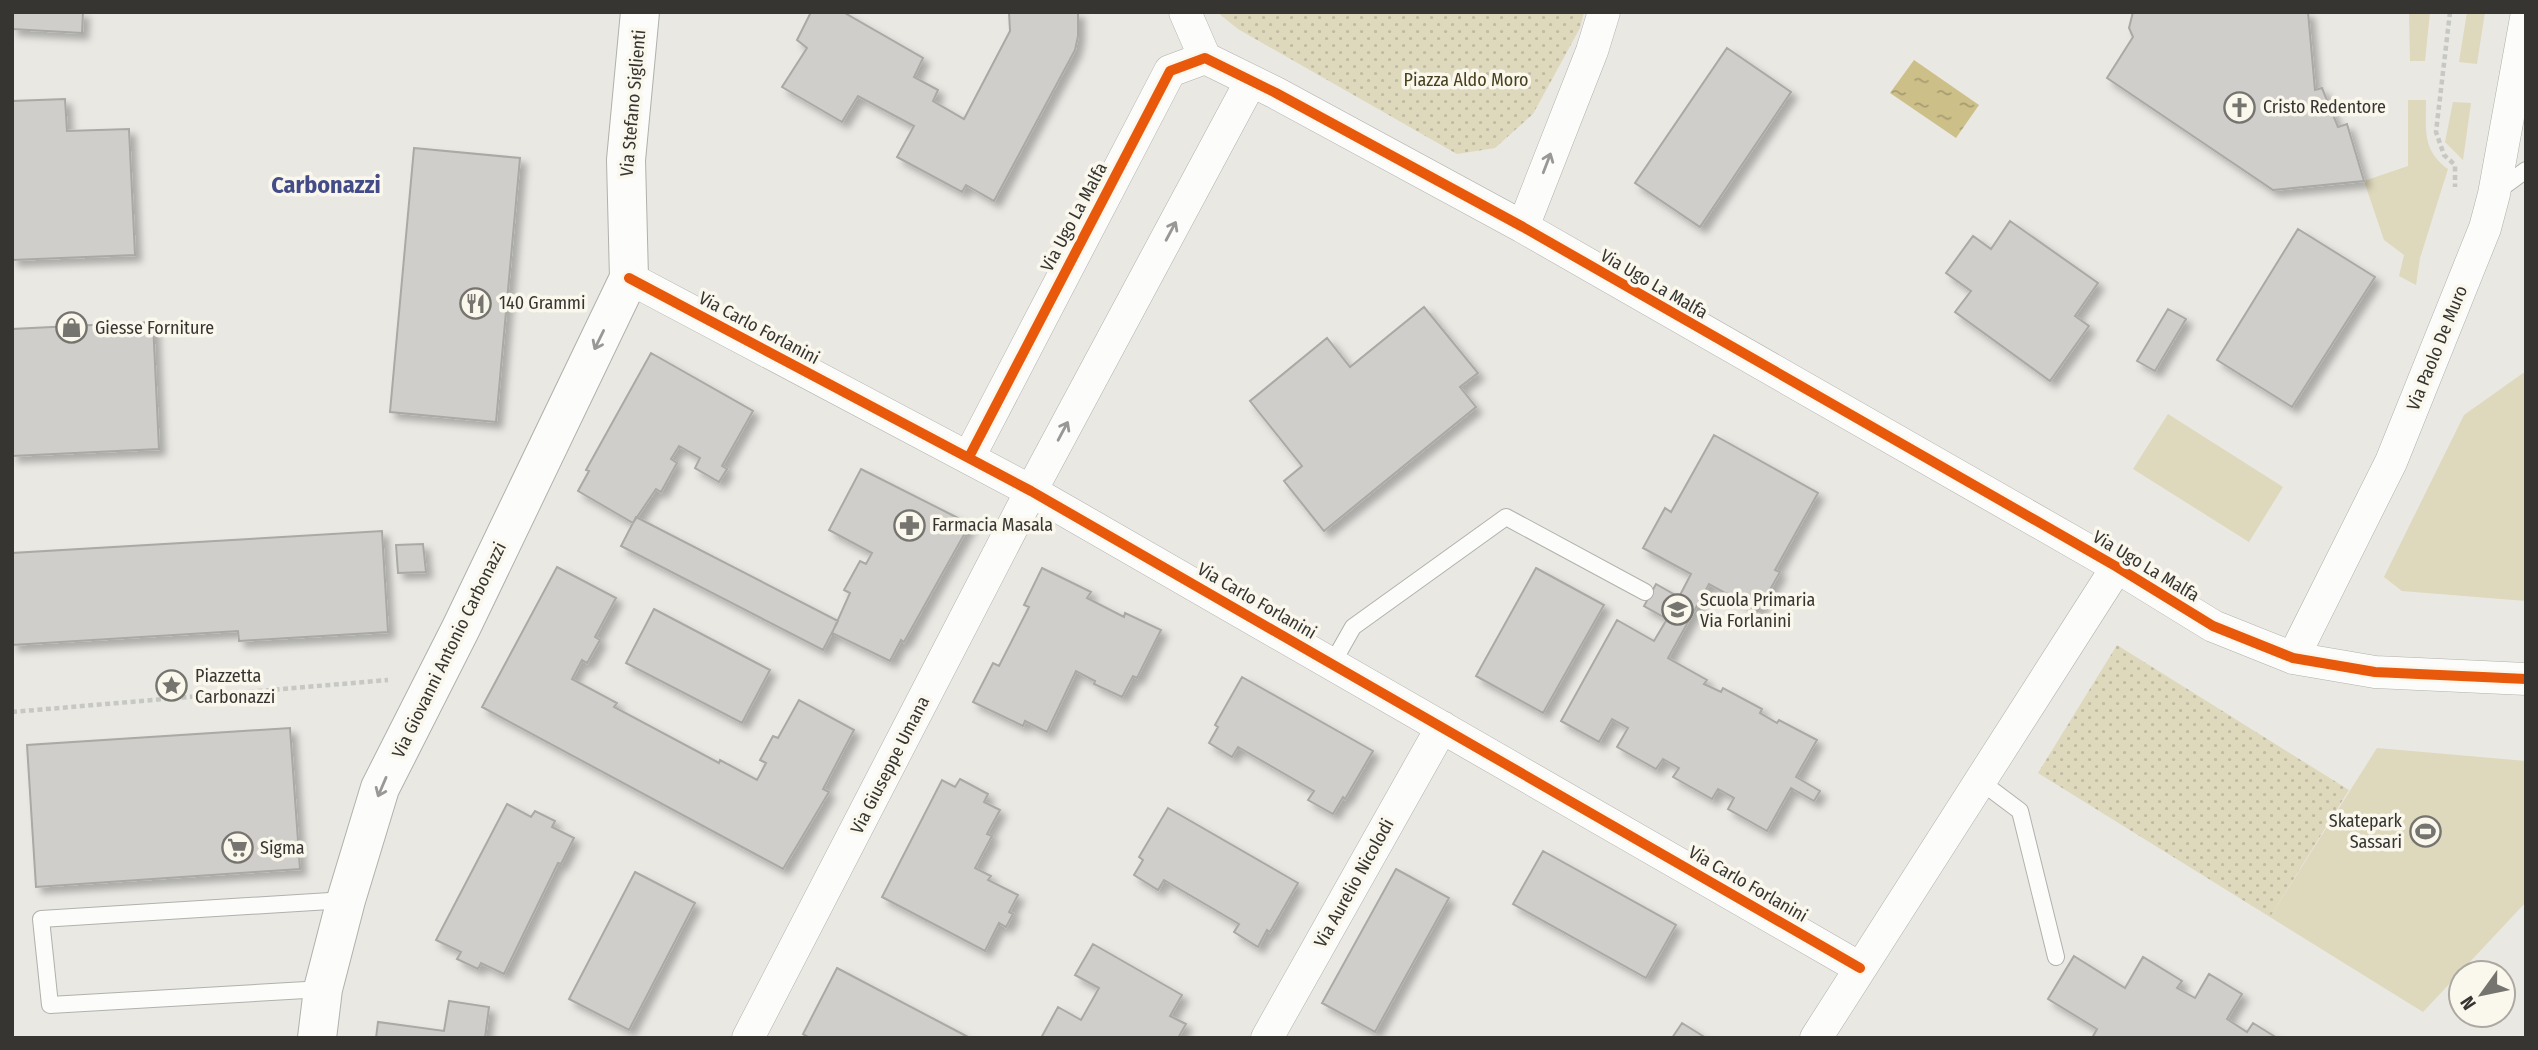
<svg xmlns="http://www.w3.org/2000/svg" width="2538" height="1050" font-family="'Fira Sans Condensed',sans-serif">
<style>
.green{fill:#ded8bc}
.park{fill:url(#park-dots)}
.water{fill:url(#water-ripples)}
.building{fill:#cfceca;stroke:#aaa9a5;stroke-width:2;filter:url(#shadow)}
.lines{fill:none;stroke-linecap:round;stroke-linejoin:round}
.service-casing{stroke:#b1b0ac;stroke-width:18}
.minor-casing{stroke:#b1b0ac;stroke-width:33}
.tertiary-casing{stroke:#b1b0ac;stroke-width:40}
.path{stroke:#c7c7c4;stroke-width:4.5;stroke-dasharray:5 3.5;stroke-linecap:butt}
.service{stroke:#fcfcfb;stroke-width:16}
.minor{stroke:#fcfcfb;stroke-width:32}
.tertiary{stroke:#fcfcfb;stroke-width:38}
.cycleway-casing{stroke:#faf7ed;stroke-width:15}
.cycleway{stroke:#e8590c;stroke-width:10}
.oneway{stroke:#999896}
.labels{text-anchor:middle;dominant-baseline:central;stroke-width:7;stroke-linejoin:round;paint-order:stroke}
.park-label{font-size:18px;fill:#473f1d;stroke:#faf7ed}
.street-label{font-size:18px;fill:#363531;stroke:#faf7ed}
.poi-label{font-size:18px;fill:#363531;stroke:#faf7ed;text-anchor:start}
.district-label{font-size:24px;font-weight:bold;fill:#434c88;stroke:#faf7ed}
</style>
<defs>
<pattern id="park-dots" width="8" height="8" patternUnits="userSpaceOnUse" patternTransform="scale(1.75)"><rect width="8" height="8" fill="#ded8bc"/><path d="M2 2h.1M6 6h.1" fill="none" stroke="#bfbaa2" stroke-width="1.8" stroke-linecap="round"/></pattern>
<pattern id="water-ripples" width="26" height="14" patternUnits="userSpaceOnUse" patternTransform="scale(1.75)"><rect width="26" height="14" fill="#cdbf88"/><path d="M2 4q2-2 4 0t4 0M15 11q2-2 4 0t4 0" fill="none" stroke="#a79c70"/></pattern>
<filter id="shadow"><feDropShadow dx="6" dy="6" stdDeviation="3.5" flood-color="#0004"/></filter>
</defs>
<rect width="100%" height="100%" fill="#e9e8e3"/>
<path class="green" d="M2409 12H2430L2425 61H2410Z
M2467 12H2485L2477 64 2459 62Z
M2408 100H2426C2426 130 2422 150 2448 169L2420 258 2416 285 2399 276 2404 255 2384 240 2364 181 2408 166Z
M2453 102 2471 103 2463 160 2445 142Z
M2526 371V601L2402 591 2384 577 2464 415Z
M2168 414 2283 487 2249 542 2133 469Z
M2377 748 2526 761V902L2423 1012 2270 917Z"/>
<path class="park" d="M1217 12H1584L1580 28 1533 114 1495 148 1457 154 1238 29Z
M2117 645 2349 790 2270 917 2038 773Z"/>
<path class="water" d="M1914 60 1979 105 1956 138 1890 93Z"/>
<path class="building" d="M12 12H83L82 33 12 29Z
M811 12H843L923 58 914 77 938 90 933 101 964 119 1010 31 1009 12H1078V36L1075 50 994 201 966 185 962 192 897 157 914 126 858 96 842 122 782 87 807 48 797 40Z
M2133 12H2308L2315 90 2322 88 2338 127 2347 124 2364 181 2273 190 2107 78 2133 37 2129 28Z
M1727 48 1791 92 1700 227 1635 183Z
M65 99 67 131 129 129 135 255 12 260V101Z
M414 148 520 158 496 422 390 412Z
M2010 221 2098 283 2075 316 2089 326 2050 381 1955 312 1971 291 1946 273 1973 236 1991 249Z
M2298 229 2375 277 2292 407 2217 360Z
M1424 307 1478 373 1460 387 1476 407 1324 531 1284 481 1302 466 1250 401 1327 338 1350 367Z
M2168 309 2186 319 2155 371 2137 361Z
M153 322 159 449 12 456V329Z
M651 353 753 411 722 466 727 469 719 482 695 468 700 458 679 446 671 459 677 463 661 492 656 489 633 523 578 491 589 471 586 470Z
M1714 435 1818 493 1775 570 1780 572 1758 611 1709 584 1668 658 1707 680 1704 684 1721 692 1723 688 1762 709 1760 713 1777 723 1779 720 1817 740 1796 777 1820 791 1814 801 1791 788 1767 831 1728 809 1734 798 1718 789 1712 799 1673 777 1679 768 1663 759 1656 769 1617 747 1628 728 1612 719 1599 742 1561 721 1617 620 1654 641 1667 619 1644 606 1656 584 1679 597 1691 574 1643 548 1665 508 1671 512Z
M861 469 970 524 904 642 901 640 890 661 832 633 850 593 844 590 860 561 866 564 872 553 829 530Z
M636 517 838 621 823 650 621 546Z
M382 531 388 632 239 641 238 631 12 645V553Z
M423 544 426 572 398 573 396 545Z
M557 567 616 598 595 637 600 640 587 663 582 660 572 679 617 703 614 707 719 763 720 760 757 780 766 763 760 760 773 736 778 738 799 700 854 730 823 789 829 792 783 869 482 707Z
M1042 568 1091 592 1087 598 1124 617 1125 613 1161 630 1137 678 1133 676 1122 697 1094 684 1095 681 1076 671 1047 732 1025 721 1023 726 973 702 993 663 999 666 1029 607 1024 605Z
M1536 568 1604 605 1543 713 1476 676Z
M654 609 770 670 742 723 626 663Z
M1242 677 1373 751 1345 799 1343 797 1333 814 1308 800 1314 791 1238 747 1232 757 1209 743 1218 727 1215 725Z
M290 728 300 869 36 887 27 745Z
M960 779 988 794 984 802 1000 810 987 834 992 836 975 868 991 876 988 880 1018 895 1009 912 1013 914 1006 927 999 923 985 951 882 897 942 780 955 787Z
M507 804 531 817 535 811 555 821 552 827 574 838 561 864 558 863 504 974 481 963 478 969 457 959 461 952 436 940Z
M1168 808 1298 883 1270 932 1267 930 1258 947 1234 932 1239 924 1164 880 1158 890 1134 875 1143 860 1139 857Z
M1543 851 1676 925 1646 978 1513 904Z
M1396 869 1449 898 1375 1032 1322 1003Z
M635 872 695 903 629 1030 569 999Z
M1093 944 1182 995 1170 1016 1186 1024 1178 1038H1041L1058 1007 1081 1020 1099 988 1075 975Z
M2074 956 2125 988 2143 957 2182 981 2177 988 2195 998 2209 974 2242 994 2227 1019 2247 1032 2253 1023 2277 1038H2092L2097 1029 2048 999Z
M837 968 970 1038H810L803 1034Z
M449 1001 489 1007 485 1038H376L378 1022 444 1031Z
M1682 1023 1706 1038H1672Z"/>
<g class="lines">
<defs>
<path id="service" d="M2496 192 2526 170
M1332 664 1353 627 1506 517 1645 592
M1980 781 2020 811 2056 957
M323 989 50 1005 41 919 346 900"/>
<path id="minor" d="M1185 12 1205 58
M1523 227 1592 51 1604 12
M629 278 1031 491 1860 968
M969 457 1170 71 1205 58 1276 93 1523 227 2117 567 2213 626 2293 658 2375 672 2526 679
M2293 658 2391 462 2485 228 2494 194 2526 18
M748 1038 1031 491 1251 81
M1267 1038 1442 727
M1816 1038 2117 567"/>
<path id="tertiary" d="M317 1038 323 989 346 900 380 788 461 628 629 278 626 160 640 12"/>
</defs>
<use href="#service" class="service-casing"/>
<use href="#minor" class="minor-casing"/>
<use href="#tertiary" class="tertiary-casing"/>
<path class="path" d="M2450 12 2436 132 2444 155 2455 165V187
M12 712 388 680"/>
<use href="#service" class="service"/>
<use href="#minor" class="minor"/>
<use href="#tertiary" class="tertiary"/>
<defs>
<path id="cycleway" d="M629 278 1031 491 1860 968
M969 457 1170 71 1205 58 1276 93 1523 227 2117 567 2213 626 2293 658 2375 672 2526 679"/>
</defs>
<use href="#cycleway" class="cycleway-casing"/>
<use href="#cycleway" class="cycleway"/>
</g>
<defs><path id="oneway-shaft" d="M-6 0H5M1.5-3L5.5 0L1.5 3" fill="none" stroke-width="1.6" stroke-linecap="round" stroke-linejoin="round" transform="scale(1.75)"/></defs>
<g class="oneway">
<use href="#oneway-shaft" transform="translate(1547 163) rotate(-69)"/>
<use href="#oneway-shaft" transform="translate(1171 231) rotate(-62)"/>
<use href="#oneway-shaft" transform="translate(599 340) rotate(116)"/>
<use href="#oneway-shaft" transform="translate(1063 431) rotate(-62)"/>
<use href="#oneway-shaft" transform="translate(382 787) rotate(113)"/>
</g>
<defs>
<symbol id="church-ring" viewBox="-11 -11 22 22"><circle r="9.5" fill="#faf7ed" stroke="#75746f" stroke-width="1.5"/><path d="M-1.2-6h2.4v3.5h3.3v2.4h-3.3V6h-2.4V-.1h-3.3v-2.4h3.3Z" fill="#75746f"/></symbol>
<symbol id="restaurant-ring" viewBox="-11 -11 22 22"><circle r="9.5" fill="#faf7ed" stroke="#75746f" stroke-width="1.5"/><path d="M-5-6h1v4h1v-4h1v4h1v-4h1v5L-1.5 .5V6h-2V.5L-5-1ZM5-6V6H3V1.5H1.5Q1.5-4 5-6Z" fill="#75746f"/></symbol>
<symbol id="shop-ring" viewBox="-11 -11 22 22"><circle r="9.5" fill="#faf7ed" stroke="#75746f" stroke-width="1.5"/><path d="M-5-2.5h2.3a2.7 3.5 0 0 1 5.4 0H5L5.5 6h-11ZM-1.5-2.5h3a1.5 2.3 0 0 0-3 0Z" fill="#75746f"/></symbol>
<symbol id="pharmacy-ring" viewBox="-11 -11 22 22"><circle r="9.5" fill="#faf7ed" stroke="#75746f" stroke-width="1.5"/><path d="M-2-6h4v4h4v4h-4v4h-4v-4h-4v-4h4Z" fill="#75746f"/></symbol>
<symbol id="school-ring" viewBox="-11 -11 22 22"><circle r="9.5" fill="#faf7ed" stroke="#75746f" stroke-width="1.5"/><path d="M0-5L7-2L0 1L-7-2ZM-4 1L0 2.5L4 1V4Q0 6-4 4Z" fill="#75746f"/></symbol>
<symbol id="sight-ring" viewBox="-11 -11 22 22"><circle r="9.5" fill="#faf7ed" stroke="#75746f" stroke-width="1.5"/><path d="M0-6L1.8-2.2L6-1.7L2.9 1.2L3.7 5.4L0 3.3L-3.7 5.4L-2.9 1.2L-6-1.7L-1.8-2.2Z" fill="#75746f"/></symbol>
<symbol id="stadium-ring" viewBox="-11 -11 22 22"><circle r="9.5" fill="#faf7ed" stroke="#75746f" stroke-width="1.5"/><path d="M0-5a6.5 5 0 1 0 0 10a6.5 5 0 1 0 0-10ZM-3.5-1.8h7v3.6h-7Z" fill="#75746f"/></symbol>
<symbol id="supermarket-ring" viewBox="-11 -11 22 22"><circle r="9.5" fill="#faf7ed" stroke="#75746f" stroke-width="1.5"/><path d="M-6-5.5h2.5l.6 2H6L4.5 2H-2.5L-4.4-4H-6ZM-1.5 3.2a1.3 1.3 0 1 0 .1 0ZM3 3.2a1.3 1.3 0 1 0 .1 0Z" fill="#75746f"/></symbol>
</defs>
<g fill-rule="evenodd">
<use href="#church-ring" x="2222" y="90" width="35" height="35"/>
<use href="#restaurant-ring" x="458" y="286" width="35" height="35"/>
<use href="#shop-ring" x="54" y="310" width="35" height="35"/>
<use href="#pharmacy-ring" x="892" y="508" width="35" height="35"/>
<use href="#school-ring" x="1660" y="592" width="35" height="35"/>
<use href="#sight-ring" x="154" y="668" width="35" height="35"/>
<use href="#stadium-ring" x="2408" y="814" width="35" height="35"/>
<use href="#supermarket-ring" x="220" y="830" width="35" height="35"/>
</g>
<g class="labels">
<g class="park-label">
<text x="1466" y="80">Piazza Aldo Moro</text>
</g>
<g class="street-label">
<text transform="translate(633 103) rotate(-85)">Via Stefano Siglienti</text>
<text transform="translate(1074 217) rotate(-62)">Via Ugo La Malfa</text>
<text transform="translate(1654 284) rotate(30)">Via Ugo La Malfa</text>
<text transform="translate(759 328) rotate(28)">Via Carlo Forlanini</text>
<text transform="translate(2437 348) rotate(-68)">Via Paolo De Muro</text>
<text transform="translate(2146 566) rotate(31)">Via Ugo La Malfa</text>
<text transform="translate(1257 601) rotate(30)">Via Carlo Forlanini</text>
<text transform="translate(449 650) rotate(-64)">Via Giovanni Antonio Carbonazzi</text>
<text transform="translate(890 765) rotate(-63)">Via Giuseppe Umana</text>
<text transform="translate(1354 883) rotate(-61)">Via Aurelio Nicolodi</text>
<text transform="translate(1748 884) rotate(30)">Via Carlo Forlanini</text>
</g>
<g class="poi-label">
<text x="2263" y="107">Cristo Redentore</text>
<text x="499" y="303">140 Grammi</text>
<text x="95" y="328">Giesse Forniture</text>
<text x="932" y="525">Farmacia Masala</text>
<text x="1700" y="600">Scuola Primaria<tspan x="1700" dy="21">Via Forlanini</tspan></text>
<text x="195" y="676">Piazzetta<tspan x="195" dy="21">Carbonazzi</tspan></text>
<text x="2402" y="821" text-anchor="end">Skatepark<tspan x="2402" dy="21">Sassari</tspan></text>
<text x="260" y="848">Sigma</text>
</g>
<g class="district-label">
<text x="326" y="185">Carbonazzi</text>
</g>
</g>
<rect width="2538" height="1050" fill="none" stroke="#363531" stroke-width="28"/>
<g transform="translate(2482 994) rotate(237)"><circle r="33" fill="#faf7ed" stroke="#aca9a2" stroke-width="2"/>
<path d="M0-5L12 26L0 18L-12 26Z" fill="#75746f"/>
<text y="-10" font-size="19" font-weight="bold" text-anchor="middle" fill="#363531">N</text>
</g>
</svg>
